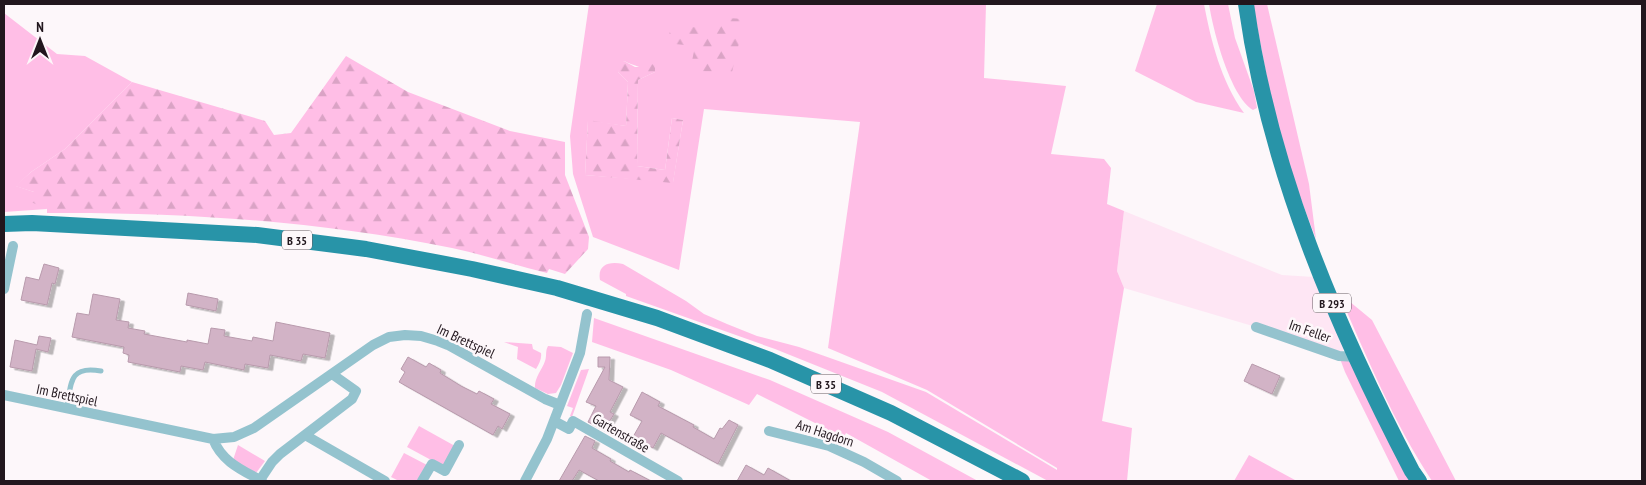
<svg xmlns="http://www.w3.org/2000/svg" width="1646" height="485" font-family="'PT Sans Narrow',sans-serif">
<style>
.built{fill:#fee6f4}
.green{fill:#ffbee6;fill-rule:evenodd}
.forest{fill:url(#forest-firs)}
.building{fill:#d2b3c6;stroke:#b89aac;filter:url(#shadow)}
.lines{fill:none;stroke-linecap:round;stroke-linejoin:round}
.service{stroke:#94c3ce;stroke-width:5}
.minor{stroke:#94c3ce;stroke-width:10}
.primary{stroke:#2894a8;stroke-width:16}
.labels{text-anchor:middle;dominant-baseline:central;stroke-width:5;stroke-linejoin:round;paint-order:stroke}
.shield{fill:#fdf7fa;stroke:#645a60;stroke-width:1}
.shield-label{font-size:12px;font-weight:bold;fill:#22171e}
.street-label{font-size:14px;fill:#22171e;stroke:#fdf7fa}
</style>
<defs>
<pattern id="forest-firs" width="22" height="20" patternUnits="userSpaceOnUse" patternTransform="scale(1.25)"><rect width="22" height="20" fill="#ffbee6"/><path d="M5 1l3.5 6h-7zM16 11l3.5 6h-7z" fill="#daa3c5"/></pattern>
<filter id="shadow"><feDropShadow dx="4.5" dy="2.5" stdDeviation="0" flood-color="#0004"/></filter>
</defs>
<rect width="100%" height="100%" fill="#fdf7fa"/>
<path class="built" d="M1124 211 1282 275 1314 277 1345 347 1339 356 1256 327 1124 288 1117 271Z"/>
<path class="green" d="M589 4H986L984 78 1066 86 1051 154 1104 159 1111 168 1107 204 1124 211 1117 271 1124 288 1102 421 1132 428 1127 481H1048L882 392 775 349 626 296V294L600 280C597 264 610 261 623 264L686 301 704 314 727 324 757 336 799 347 926 392 1057 470V468L927 390 828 348 860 122 704 109 679 270 593 237 573 174 570 136ZM624 61C634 66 644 68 655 72L638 80 637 166 665 170 672 118 683 120 673 182 585 175 588 121 626 126 628 82 618 72Z
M1157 4H1204C1211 41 1221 81 1244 113L1196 102 1135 71Z
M1209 4H1228L1235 38 1254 91 1257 108 1253 110C1230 96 1213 30 1209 4Z
M1253 4H1267L1309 184 1316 239 1294 181 1276 126Z
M4 13 57 54 85 56 132 82 65 149 31 172 16 186 34 192 47 209 4 212Z
M1338 292 1372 320 1456 481H1432C1393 422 1367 357 1338 292Z
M594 318 770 380 888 432 978 481H932L846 433 841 442 829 438 827 429 757 394 749 405 671 370 592 342Z
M504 342 532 344 533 349 541 353C542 359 539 364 536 369L517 359 518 347Z
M548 346 561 347 573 353 561 385 556 393 548 394 535 388C534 378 542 370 545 361 547 356 545 351 548 346Z
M1339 356 1349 358 1411 481H1399L1345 372Z
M589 369 572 417 570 416 573 408 567 406 581 370Z
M419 426 455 446 444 467 407 447Z
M238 445 265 461 256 473 233 460Z
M404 453 427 465 418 481H399L391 477Z
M1249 455 1295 480 1294 481H1234Z"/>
<path class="forest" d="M727 18 745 19 732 72 690 71 695 46 675 44 669 35 671 28 723 26Z
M346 56 408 92 510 131 565 142V175L589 237 588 249 565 274 549 269 547 273C516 265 484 255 452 248 318 221 182 212 47 213V209L31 202 34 192 15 186 31 172 65 149 132 82 265 121 274 135 291 133Z
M624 61 635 67H641L645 62 655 65V72L638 80 637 166 665 170 672 118 683 120 673 183 585 175 588 120 626 126 628 82 618 72 619 64Z"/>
<path class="building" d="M44 264 59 268 55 284 52 283 47 305 21 300 26 277 39 280Z
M188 293 218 299 216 311 186 305Z
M93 294 120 299 116 320 129 322 128 328 145 331 144 334 187 342V340L208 344 211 328 225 330 224 336 252 341 253 337 273 341 276 322 330 333 325 358 303 354 301 361 270 355 268 368 245 364 244 370 205 362 203 370 181 366 180 372 128 362 129 355 123 353 124 347 72 337 77 313 89 315Z
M39 336 51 338 48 352 36 349 32 371 10 367 15 340 37 345Z
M408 357 426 367 429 363 441 370 440 373 461 386 477 394 479 391 494 399 491 404 510 414 502 429 498 426 493 435 399 382 405 372 401 369Z
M598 357H610L609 380 623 387 610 412 614 414 608 424 605 423 602 429 588 422 596 406 586 402 605 367H598Z
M1252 364 1280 376 1272 394 1244 381Z
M642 392 660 402 658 406 694 425 693 427 714 439 720 428 722 429 729 420 738 425 718 464 661 433 653 448 633 437 642 421 630 415Z
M585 436 595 441 592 448 611 459 610 461 629 472 630 470 651 481H599L579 470 572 481H559Z
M746 465 764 475 768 468 791 481H737Z"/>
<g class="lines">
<path class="service" d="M67 408C71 383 69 365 101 371"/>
<path class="minor" d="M4 289 13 246
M1256 327 1339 356 1357 357
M4 395 213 439 234 437 254 428 373 345 389 337 405 335 421 336 438 341 448 345 545 399 560 405
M554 421 569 429 573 421 678 481
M769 431 829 446 864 462 897 481
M305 435 385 481
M213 439C222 462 242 470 262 481
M260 480 272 462 280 454 352 399 356 391 332 374
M422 481 432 464 445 471 459 445
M525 481 547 439 580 353 587 314"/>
<path class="primary" d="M1246 4C1269 169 1335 324 1412 471L1419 481
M4 224 32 223 257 235 366 249 472 269 557 288 657 318 770 360 891 413 1022 481"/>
</g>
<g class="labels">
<g class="shield">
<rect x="282" y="230.5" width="30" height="19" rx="4"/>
<rect x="1313" y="293.5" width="38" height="19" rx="4"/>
<rect x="811" y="374.5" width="30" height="19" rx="4"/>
</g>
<g class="shield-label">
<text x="297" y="240">B 35</text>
<text x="1332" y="303">B 293</text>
<text x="826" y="384">B 35</text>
</g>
<g class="street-label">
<text transform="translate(1310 331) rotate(19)">Im Feller</text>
<text transform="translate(466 341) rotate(25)">Im Brettspiel</text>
<text transform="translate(67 395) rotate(12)">Im Brettspiel</text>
<text transform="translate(621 433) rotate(30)">Gartenstraße</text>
<text transform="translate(825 433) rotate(18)">Am Hagdorn</text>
</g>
</g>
<rect width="1646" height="485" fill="none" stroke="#22171e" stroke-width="10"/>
<g transform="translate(40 40)" stroke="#fdf7fa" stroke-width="4" paint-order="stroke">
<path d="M0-4L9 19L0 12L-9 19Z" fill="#22171e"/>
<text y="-8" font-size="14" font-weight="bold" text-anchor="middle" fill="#22171e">N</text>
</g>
</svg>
